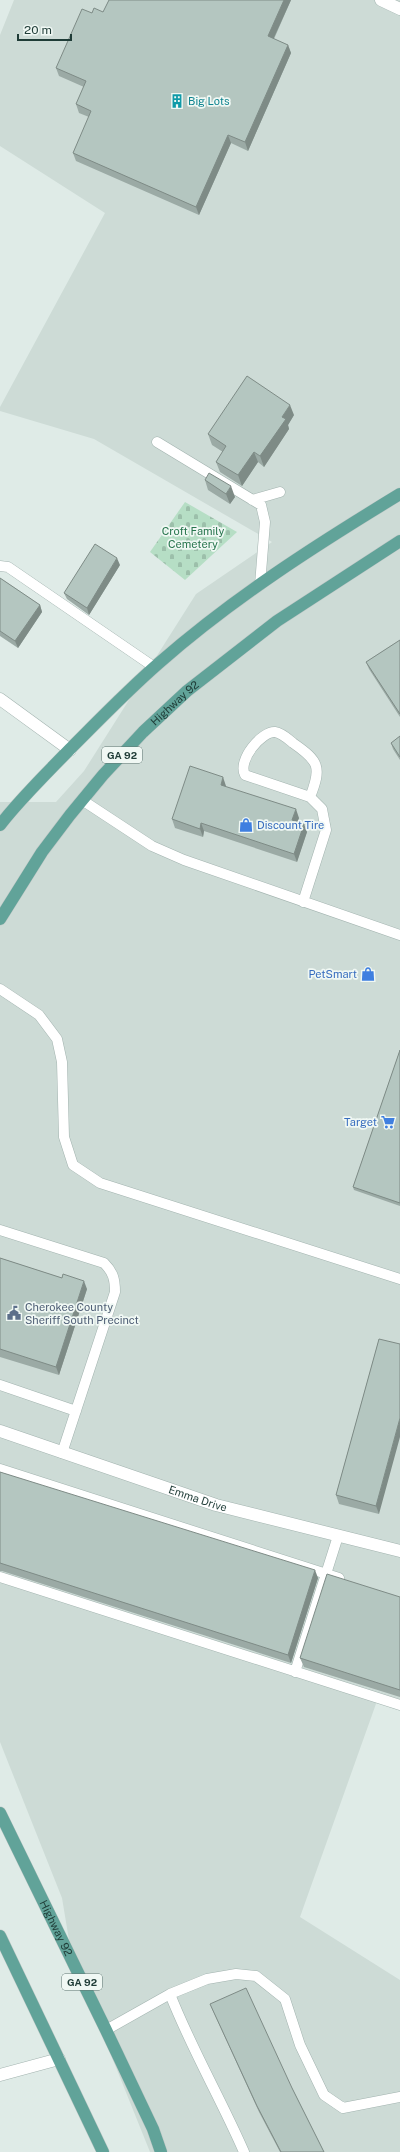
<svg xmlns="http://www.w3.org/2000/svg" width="400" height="2152" font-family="'Public Sans',sans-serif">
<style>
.built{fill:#cddbd6}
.cemetery{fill:url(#cemetery-stones)}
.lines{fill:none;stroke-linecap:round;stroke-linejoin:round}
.lane-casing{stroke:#a2b3af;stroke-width:11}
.street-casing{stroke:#a2b3af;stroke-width:13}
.primary-casing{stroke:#c0c8c7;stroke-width:13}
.lane{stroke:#fff;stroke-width:10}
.street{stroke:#fff;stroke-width:12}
.primary{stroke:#61a399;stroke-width:12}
.wall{fill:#9baaa5}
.shaded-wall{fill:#7e8b86}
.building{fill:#b4c6c0;stroke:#7e8b86}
.labels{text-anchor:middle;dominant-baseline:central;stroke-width:3.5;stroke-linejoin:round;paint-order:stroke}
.shield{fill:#f0f8f4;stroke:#5e7470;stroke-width:1}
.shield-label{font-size:10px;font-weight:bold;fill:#1f3c37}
.culture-label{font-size:11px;fill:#0d838f;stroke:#f0f8f4;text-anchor:start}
.park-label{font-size:11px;fill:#27754d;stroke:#f0f8f4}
.street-label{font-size:11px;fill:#1f3c37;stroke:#f0f8f4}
.shop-label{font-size:11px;fill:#366cbe;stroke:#f0f8f4;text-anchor:end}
.service-label{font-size:11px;fill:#4e5e75;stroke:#f0f8f4;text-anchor:start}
</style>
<defs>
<pattern id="cemetery-stones" width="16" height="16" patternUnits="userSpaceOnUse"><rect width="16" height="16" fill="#b6dec5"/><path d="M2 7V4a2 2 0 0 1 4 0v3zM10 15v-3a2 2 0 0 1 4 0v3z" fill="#9cbfaa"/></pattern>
</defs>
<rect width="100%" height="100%" fill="#dfebe7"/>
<path class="built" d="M14 0H400V1708L377 1701 300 1917 400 1980V2152H150L72 1958 62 1898 0 1742V802H56L84 771 196 594 272 542 94 439 0 411V407L105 213 0 146V35Z"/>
<path class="cemetery" d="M185 502 237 532 185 580 150 552Z"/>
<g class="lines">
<defs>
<path id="lane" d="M157 442 261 505 265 522 260 585
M252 500 280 492
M0 566 8 567 154 667
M82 800 152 846 184 860 400 935
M303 902 326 830 322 809 310 797 245 775C237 760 262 731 275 732 282 733 288 739 293 743 319 761 322 767 310 797
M0 989 39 1015 57 1039 62 1062 64 1137 73 1165 100 1183 400 1279
M0 1230 104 1263C113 1272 115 1279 115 1292L62 1453
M0 1385 76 1411
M0 1469 339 1578
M0 1577 400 1705
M295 1672 338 1536
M170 1994C191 2048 221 2099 244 2152
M106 2030 170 1994 207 1979 236 1974 256 1976 285 1999 300 2045 324 2095 343 2108 400 2097"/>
<g id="street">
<path d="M381 0 400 9"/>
<path d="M0 699 70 750"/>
<path id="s1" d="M0 1431 216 1505 400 1551"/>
<path d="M0 2075 59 2059"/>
</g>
<g id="primary">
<path d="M0 825C21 798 46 774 70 749 99 720 128 690 159 663 233 598 316 545 400 494"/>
<path id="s2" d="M0 919 42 852 70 815 103 775 143 732 187 691 277 621 400 541"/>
<path id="s3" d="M0 1813 106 2030 153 2129 161 2152"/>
<path d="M0 1936 103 2152"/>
</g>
</defs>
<use href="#lane" class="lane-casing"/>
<use href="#street" class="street-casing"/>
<use href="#primary" class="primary-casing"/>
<use href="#lane" class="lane"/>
<use href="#street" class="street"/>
<use href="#primary" class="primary"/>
</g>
<path class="wall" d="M109 0H291L274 39 288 45 291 53 248 151 231 143 199 215 76 161 73 153 89 117 79 113 76 104 84 87 59 76 56 68 92 13 103 12Z
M294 415 288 425 289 429 264 467 258 462 242 486 220 472 216 462 223 452 212 445 208 434Z
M205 480 235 497 230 504 208 490Z
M120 565 89 615 67 599 64 593Z
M0 578 40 605 42 612 18 648 0 636Z
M400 640V717L369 669 366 662Z
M400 736V760L393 749 391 743Z
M226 786V787L299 818 297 822 307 832 297 862 204 831 203 837 175 828 172 819Z
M400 1050V1206L354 1190 353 1187Z
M0 1258 62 1278 87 1289 59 1375 0 1357Z
M379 1339V1514L339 1504 336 1495Z
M0 1472 318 1578 291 1663 2 1571H0Z
M400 1597V1697L304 1667 300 1658Z
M210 2004 292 2088 324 2152H280L259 2112 213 2011Z"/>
<path class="shaded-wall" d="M284 0H291L271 44 268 36Z
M288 45 291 53 248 151 245 142Z
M228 135 231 143 199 215 196 207Z
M290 405 294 415 288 425 289 429 264 467 260 456 282 417Z
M254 452 258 462 242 486 238 475Z
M231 486 235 497 230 504 226 494Z
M117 558 120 565 89 615 87 608Z
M40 605 42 612 18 648 15 641Z
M223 777 226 786 224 793 221 785Z
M296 809 299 818 295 828 292 820Z
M201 823 204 831 203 837 200 829Z
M304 824 307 832 297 862 294 854Z
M84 1281 87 1289 59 1375 56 1367Z
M400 1418V1437L379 1514 376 1506Z
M315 1570 318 1578 291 1663 288 1655Z"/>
<path class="building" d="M109 0H284L268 36 288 45 245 142 228 135 196 207 73 153 91 111 76 104 86 81 56 68 82 9 92 13 94 8 103 12Z
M247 376 290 405 282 417 286 419 260 456 254 452 238 475 216 462 226 446 208 434Z
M209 473 231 486 226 494 205 480Z
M95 544 117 558 87 608 64 593Z
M0 578 40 605 15 641 0 631Z
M400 640V714L366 662Z
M400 736V757L391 743Z
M190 766 223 777 221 785 296 809 292 820 304 824 294 854 201 823 200 829 172 819Z
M400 1050V1203L353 1187Z
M0 1258 62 1278 63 1274 84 1281 56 1367 0 1349Z
M379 1339 400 1344V1418L376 1506 336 1495Z
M0 1472 315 1570 288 1655 0 1563Z
M327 1574 400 1597V1690L300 1658Z
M246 1988 292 2088 324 2152H281L257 2106 210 2004Z"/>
<defs>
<symbol id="building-bare" viewBox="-9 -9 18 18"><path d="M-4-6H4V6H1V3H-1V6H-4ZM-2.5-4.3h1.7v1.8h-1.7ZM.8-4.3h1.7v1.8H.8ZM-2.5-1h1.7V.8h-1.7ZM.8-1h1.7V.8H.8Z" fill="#0f9aa8" stroke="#f0f8f4" stroke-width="2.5" paint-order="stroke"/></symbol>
<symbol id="shop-bare" viewBox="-9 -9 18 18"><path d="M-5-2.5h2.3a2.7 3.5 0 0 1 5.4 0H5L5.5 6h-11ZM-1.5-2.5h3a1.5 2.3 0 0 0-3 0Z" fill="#3f7fe0" stroke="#f0f8f4" stroke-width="2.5" paint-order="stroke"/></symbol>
<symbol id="supermarket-bare" viewBox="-9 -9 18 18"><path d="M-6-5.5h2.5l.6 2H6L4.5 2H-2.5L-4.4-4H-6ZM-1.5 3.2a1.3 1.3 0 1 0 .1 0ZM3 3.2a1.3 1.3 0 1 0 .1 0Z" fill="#3f7fe0" stroke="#f0f8f4" stroke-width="2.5" paint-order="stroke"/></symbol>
<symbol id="civic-bare" viewBox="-9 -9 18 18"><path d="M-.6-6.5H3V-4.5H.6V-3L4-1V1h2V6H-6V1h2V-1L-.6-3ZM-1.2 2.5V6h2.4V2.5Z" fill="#5c6f8a" stroke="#f0f8f4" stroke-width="2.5" paint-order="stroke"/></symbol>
</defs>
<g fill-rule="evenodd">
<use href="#building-bare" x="167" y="91" width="20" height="20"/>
<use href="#shop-bare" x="236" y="815" width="20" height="20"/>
<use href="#shop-bare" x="358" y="964" width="20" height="20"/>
<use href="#supermarket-bare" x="378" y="1112" width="20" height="20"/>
<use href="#civic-bare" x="4" y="1303" width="20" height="20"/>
</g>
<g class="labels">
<g class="shield">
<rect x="102" y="747" width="40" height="16" rx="3"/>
<rect x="62" y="1974" width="40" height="16" rx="3"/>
</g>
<g class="shield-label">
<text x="122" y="755">GA 92</text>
<text x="82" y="1982">GA 92</text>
</g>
<g class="culture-label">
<text x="188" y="101">Big Lots</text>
</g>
<g class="park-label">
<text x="193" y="531">Croft Family<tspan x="193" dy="13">Cemetery</tspan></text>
</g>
<g class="street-label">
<text stroke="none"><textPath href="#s2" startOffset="279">Highway 92</textPath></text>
<text stroke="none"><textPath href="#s1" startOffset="209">Emma Drive</textPath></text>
<text stroke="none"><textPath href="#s3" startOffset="128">Highway 92</textPath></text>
</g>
<g class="shop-label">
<text x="257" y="825" text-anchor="start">Discount Tire</text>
<text x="357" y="974">PetSmart</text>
<text x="377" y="1122">Target</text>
</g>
<g class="service-label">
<text x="25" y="1307">Cherokee County<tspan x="25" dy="13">Sheriff South Precinct</tspan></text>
</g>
</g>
<path d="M18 34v6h53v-6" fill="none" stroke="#1f3c37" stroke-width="2"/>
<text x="24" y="34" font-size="12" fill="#1f3c37" stroke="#f0f8f4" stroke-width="3" paint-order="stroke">20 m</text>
</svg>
